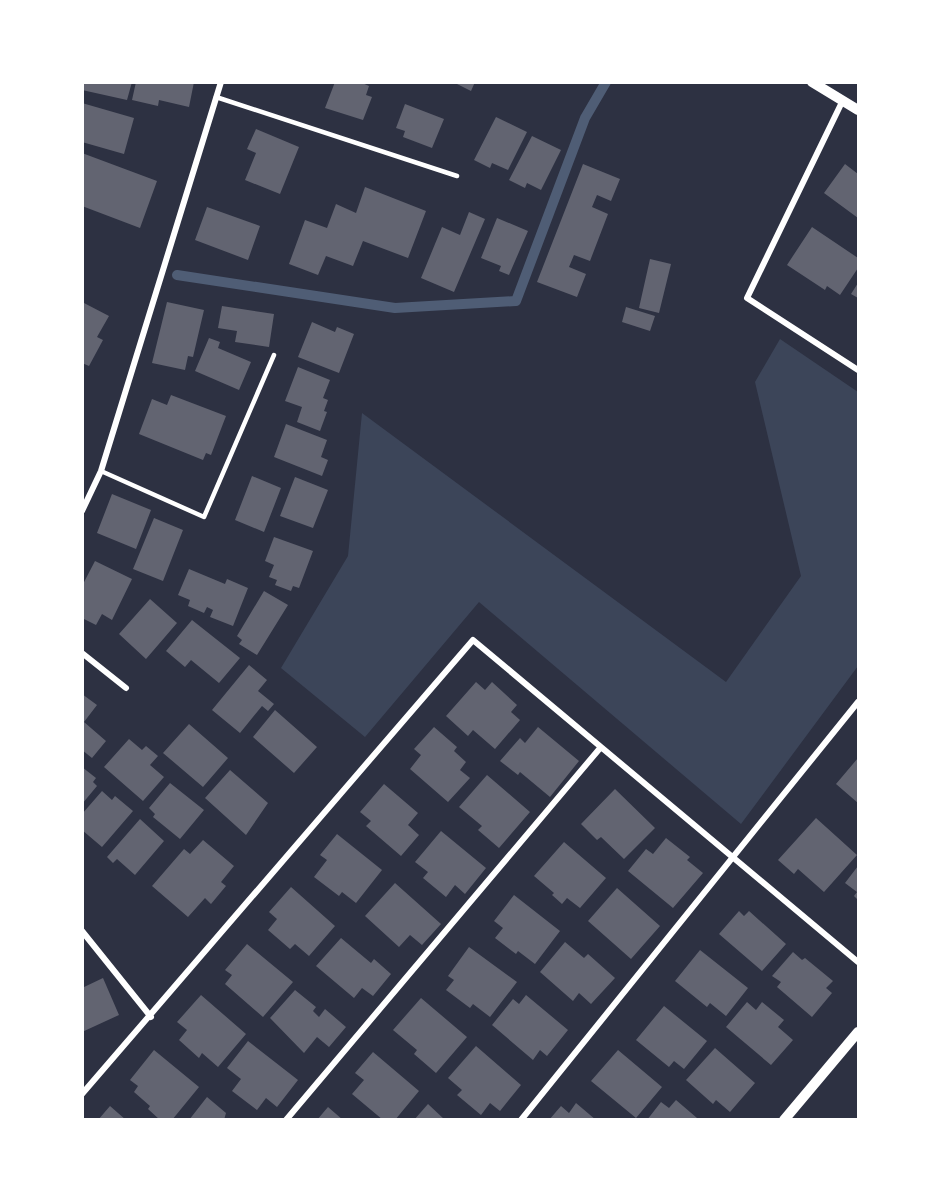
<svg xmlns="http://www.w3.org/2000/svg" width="941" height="1202" font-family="Raleway,sans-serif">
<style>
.green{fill:#3c4559}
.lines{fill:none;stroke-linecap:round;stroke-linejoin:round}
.stream{stroke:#4f5d75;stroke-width:10}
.building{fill:#626471}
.service{stroke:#fff;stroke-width:4.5}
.minor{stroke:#fff;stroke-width:6}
.tertiary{stroke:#fff;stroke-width:10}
</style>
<rect width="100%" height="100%" fill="#2d3142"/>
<path class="green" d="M780 339 858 392V666L741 824 479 602 365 737 281 668 348 556 362 413 726 682 801 576 755 382Z"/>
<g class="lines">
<path class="stream" d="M177 275 395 308 516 301 585 118 606 82"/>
</g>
<path class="building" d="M82 82H132L127 100 82 90Z
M136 82H194L189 107 159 100 158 106 132 100Z
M335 82H360L369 86 366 95 372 97 363 120 325 108Z
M453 82H475L471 91Z
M82 103 134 118 124 154 82 142Z
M405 104 444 119 432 148 403 137 405 131 396 128Z
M496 117 527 132 508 170 492 163 490 168 474 160Z
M256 129 299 147 280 194 245 180 256 153 247 149Z
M532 136 561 150 541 190 527 183 525 188 509 180Z
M82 153 157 181 140 228 82 206Z
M583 164 620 179 611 201 597 195 592 207 608 214 590 261 574 255 569 267 586 274 577 297 537 282Z
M845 164 858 174V218L824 193Z
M365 187 426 211 408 258 363 241 353 266 326 256 318 275 289 264 305 220 327 228 336 204 356 213Z
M207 207 260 226 248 260 195 240Z
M469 212 485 219 454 292 421 278 442 227 460 235Z
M497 218 528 231 509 275 499 271 501 266 481 258Z
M812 227 858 258V268L840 295 827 286 825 290 787 265Z
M650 259 671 264 659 313 639 308Z
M858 283V298L851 294Z
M167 302 204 310 193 357 188 356 185 370 152 363Z
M84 303 109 316 97 337 103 340 89 366 82 363Z
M222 306 274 314 269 347 235 342 237 331 218 328Z
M626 307 655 316 650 331 622 322Z
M312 322 335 332 337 327 354 334 339 373 298 357Z
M209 338 220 342 218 348 251 362 239 390 195 371Z
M298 367 330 380 323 398 328 400 324 411 327 412 320 431 297 422 302 407 285 401Z
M171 395 226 416 211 455 206 453 203 460 139 434 152 399 167 405Z
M286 424 327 440 321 457 328 460 322 476 274 457Z
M252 476 281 488 264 532 235 520Z
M295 477 328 490 313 528 280 516Z
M112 494 151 510 136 549 97 533Z
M154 518 183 530 163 581 133 569Z
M274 537 313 551 299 588 293 586 291 591 275 585 277 580 269 577 274 565 265 561Z
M95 561 132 579 112 620 102 614 96 625 82 618V586Z
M189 569 225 584 227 579 248 588 233 626 210 617 213 610 207 607 204 613 188 606 190 600 178 595Z
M264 591 288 605 257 655 239 644 242 640 237 636Z
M150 599 177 623 146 659 119 634Z
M192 620 240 658 219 683 191 660 185 667 166 651Z
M249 665 267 680 258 691 274 704 268 711 262 706 240 733 212 710Z
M476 682 485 690 492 682 517 705 511 712 520 720 495 749 473 730 468 736 446 716Z
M82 694 97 705 84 722 106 741 92 758 82 750Z
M275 710 317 747 294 773 253 737Z
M189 724 228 758 203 787 163 753Z
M434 727 457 747 454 751 466 762 460 770 470 778 448 802 410 769 421 755 414 749Z
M538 727 579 761 550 797 520 772 518 775 500 761 520 738 525 743Z
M129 739 142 750 146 746 158 756 150 765 164 777 143 801 104 767Z
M858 758V803L836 784Z
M82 767 96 778 93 782 97 786 82 804Z
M230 770 268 803 246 835 205 798Z
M487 775 530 812 499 848 478 830 482 826 459 807Z
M170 783 204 810 180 839 153 817 155 814 149 808Z
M384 784 418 813 408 825 419 835 401 856 366 826 371 821 360 812Z
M615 789 655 828 624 859 601 837 597 840 581 824Z
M102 791 112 800 115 796 133 811 102 847 82 830V814Z
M816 818 857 855 824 892 798 869 794 874 778 860Z
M140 819 164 841 135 875 117 859 113 863 107 857Z
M441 831 486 868 465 894 455 885 446 897 423 878 428 872 415 862Z
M337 834 382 870 356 903 342 892 339 896 314 877 327 860 320 855Z
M666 838 690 857 687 860 703 873 673 908 628 871 646 849 653 854Z
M203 840 234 866 221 882 226 886 211 904 205 898 188 917 152 886 184 849 190 854Z
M564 842 606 878 580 908 567 898 562 904 552 895 554 893 534 876Z
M858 866V900L854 896 857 892 845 883Z
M395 883 441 924 422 945 410 935 399 947 365 916Z
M291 887 335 926 309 956 295 944 290 949 268 930 277 919 269 912Z
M617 888 660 926 631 959 588 921Z
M514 895 560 931 535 964 518 951 516 954 495 938 503 928 494 921Z
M739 911 744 916 749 911 786 944 762 971 719 934Z
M341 938 371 963 374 959 391 974 373 996 362 988 354 998 316 966Z
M565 942 584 958 588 954 615 978 591 1004 579 993 573 1001 540 972Z
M247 944 293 982 263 1017 225 984 232 975 225 970Z
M469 947 517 982 490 1017 473 1004 470 1008 446 990 454 980 448 976Z
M700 950 748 988 726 1016 710 1003 707 1007 675 981Z
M793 952 802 960 805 958 833 981 826 988 832 993 812 1017 777 987 781 982 772 976Z
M103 978 119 1015 82 1032V988Z
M295 990 316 1007 313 1011 319 1017 325 1009 346 1027 329 1047 317 1037 304 1053 270 1018Z
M201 995 246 1034 218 1067 202 1053 199 1058 179 1040 187 1030 177 1022Z
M526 995 568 1030 547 1056 540 1050 533 1060 492 1025 513 999 519 1004Z
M421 998 467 1037 436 1073 414 1054 417 1050 393 1030Z
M747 1002 756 1010 762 1002 784 1020 778 1027 793 1040 771 1065 726 1027Z
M664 1006 707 1041 684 1069 674 1061 669 1067 636 1040Z
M248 1041 298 1080 277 1107 266 1098 257 1110 232 1091 241 1079 227 1068Z
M476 1046 521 1085 500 1111 490 1103 481 1115 457 1095 462 1090 448 1078Z
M715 1048 755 1083 730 1112 716 1100 713 1104 686 1080Z
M154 1050 199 1087 172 1120H160L148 1109 150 1106 134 1092 138 1086 130 1080Z
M618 1050 662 1087 636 1118 591 1081Z
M373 1052 419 1091 395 1120H383L352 1094 364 1080 355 1073Z
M207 1097 226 1113 224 1120H189Z
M676 1100 697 1118 696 1120H647L661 1102 669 1108Z
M576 1103 596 1120H549L561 1106 569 1113Z
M428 1104 445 1120H414Z
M110 1106 126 1120H98Z
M328 1107 343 1120H317Z"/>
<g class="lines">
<path class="service" d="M216 97 457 176
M101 471 204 517 274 355"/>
<path class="minor" d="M843 100 747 298 858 370
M82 511 101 471 221 82
M82 653 126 688
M82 931 151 1017
M82 1094 473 640 858 962
M286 1120 601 747
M521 1120 858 702"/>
<path class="tertiary" d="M812 82 858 110
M784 1120 858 1032"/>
</g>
<rect width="941" height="1202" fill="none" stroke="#ffffff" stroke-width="168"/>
</svg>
